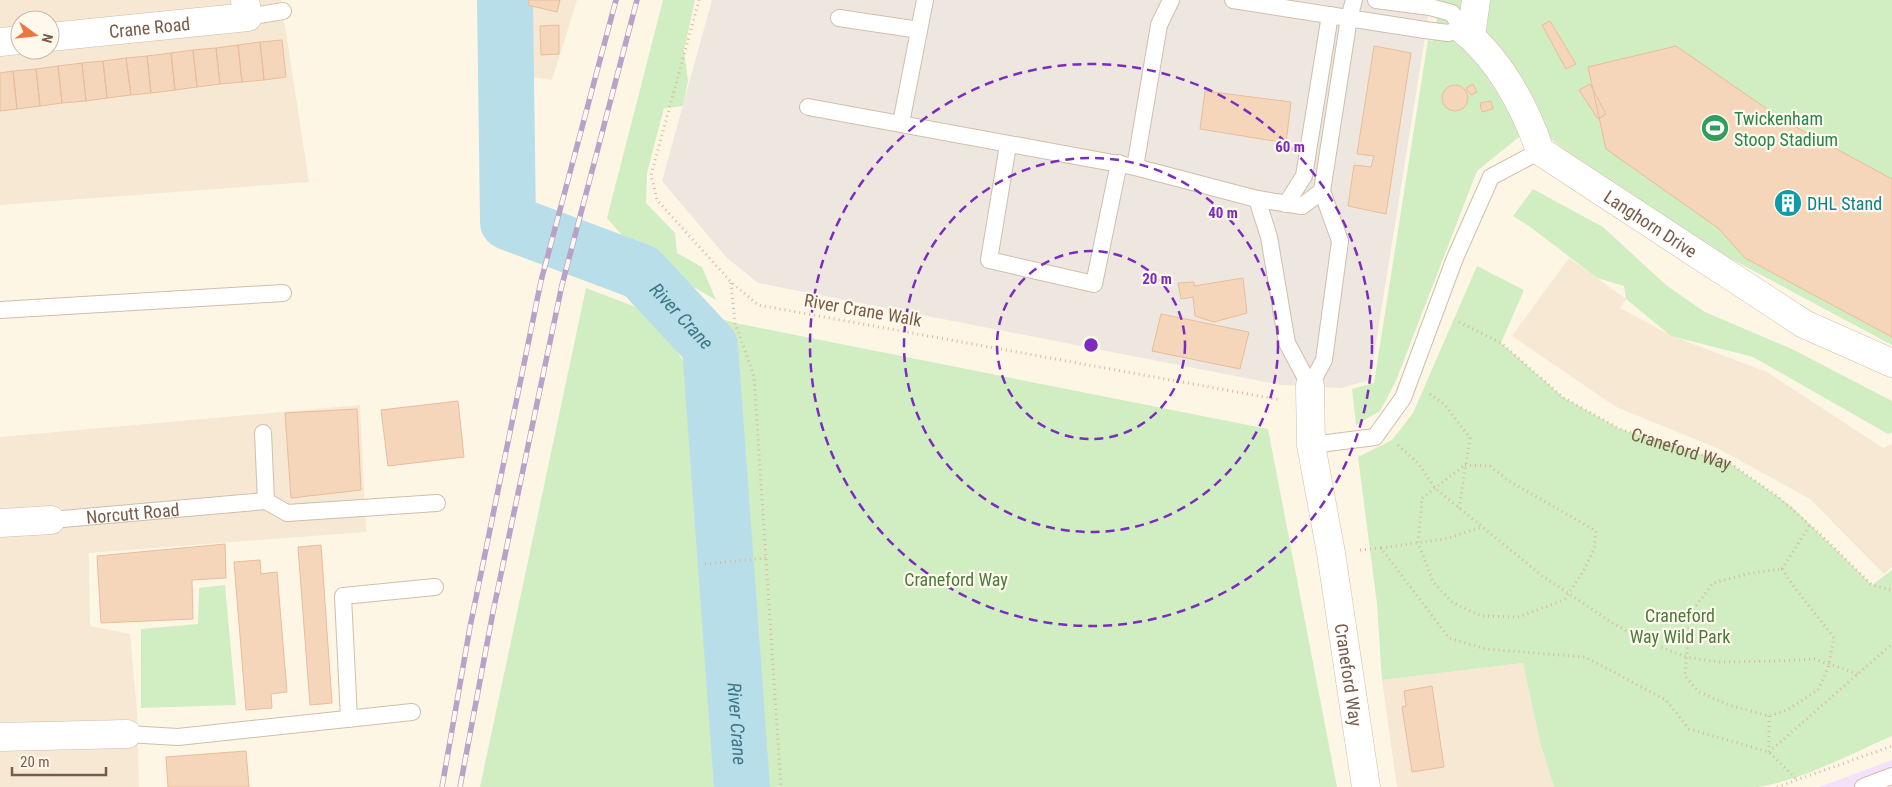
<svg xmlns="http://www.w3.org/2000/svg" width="1892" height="787" font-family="'Roboto Condensed',sans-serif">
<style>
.residential{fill:#f6e8d3;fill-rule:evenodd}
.industrial{fill:#eee7e0}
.education{fill:#f3e2fa}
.green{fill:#d1edc2}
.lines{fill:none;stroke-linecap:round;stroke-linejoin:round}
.river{stroke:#b8dfe9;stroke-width:56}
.building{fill:#f5d6bb;stroke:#e9bd9a}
.service-casing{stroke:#d0beaa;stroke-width:18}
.minor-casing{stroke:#d0beaa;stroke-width:29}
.path{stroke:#dbb99e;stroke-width:3;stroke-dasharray:1 4;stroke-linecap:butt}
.service{stroke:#fff;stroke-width:16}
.minor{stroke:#fff;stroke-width:28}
.rail-casing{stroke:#b9a2c9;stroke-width:5.5}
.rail{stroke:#fff9ed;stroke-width:4;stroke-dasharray:11;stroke-linecap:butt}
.ring{fill:none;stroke:#7b2cbf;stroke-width:2.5;stroke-dasharray:9 6}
.labels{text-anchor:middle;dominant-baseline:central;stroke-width:4.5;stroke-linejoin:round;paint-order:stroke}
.street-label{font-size:18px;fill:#795c48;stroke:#fff9ed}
.leisure-label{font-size:18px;fill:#27864d;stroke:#fff9ed;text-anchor:start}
.culture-label{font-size:18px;fill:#0d838f;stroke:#fff9ed;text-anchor:start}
.park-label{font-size:18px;fill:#4b7a3c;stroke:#fff9ed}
.water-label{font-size:19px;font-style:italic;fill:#3d7687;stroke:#fff9ed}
.centre{fill:#7b2cbf;stroke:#fff9ed;stroke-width:2.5}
.ring-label{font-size:15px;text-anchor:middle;font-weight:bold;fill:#7b2cbf;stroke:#fff9ed;stroke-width:4.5;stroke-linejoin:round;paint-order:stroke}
</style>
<rect width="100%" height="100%" fill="#fef6e5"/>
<path class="residential" d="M0 0H281L309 182 0 205ZM20 20H50V50H20Z
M526 0H577L552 80 533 77Z
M1569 258 1626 299 1620 308 1672 336 1767 372 1883 448 1892 444V567L1884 574 1810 499 1719 449 1616 407 1512 336Z
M360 405 366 532 89 553 90 626 130 634 137 711 139 787H0V437Z
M1523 663 1540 742 1554 787H1397L1382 680Z"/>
<path class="industrial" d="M712 0H1431L1370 380 1341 388 1281 385 758 283 727 258 662 181Z"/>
<path class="education" d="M1892 760V787H1819Z"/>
<path class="green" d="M663 0H695L684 50 688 81 683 106 664 108 647 173 646 203 675 233 677 253 702 267 716 300 641 257 607 218Z
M1440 0H1892V345L1642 211 1508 105 1516 123 1519 137 1477 171 1395 383 1380 411 1356 425 1352 389 1374 383 1428 40 1433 41Z
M1533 189 1603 227 1666 285 1705 312 1792 349 1892 401V433L1888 434 1753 357 1671 336 1626 299 1624 286 1597 278 1529 226 1513 216Z
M1477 266 1524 290 1501 343 1564 398 1620 429 1731 464 1791 506 1872 585 1892 570V736C1850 754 1801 781 1757 787H1554L1540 742 1523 663 1382 680 1377 604 1358 457 1392 440 1413 413Z
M586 288 654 314 688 369 723 787H480Z
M709 315 735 323 1268 429 1337 787H764L729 362Z
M225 585 236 705 141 708V629L198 624 199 588Z"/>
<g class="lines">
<path class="river" id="s1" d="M505 0 508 222 641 272 710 346 742 787"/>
</g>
<path class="building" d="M529 0H560L557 12 528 5Z
M1550 21 1576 64 1566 69 1542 25Z
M559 25V54L541 55 540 26Z
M282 40 286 77 264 80 260 42Z
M260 42 264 80 242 82 238 45Z
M238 45 242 82 220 84 216 48Z
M1374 46 1411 53 1386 214 1348 206 1354 165 1371 167 1374 156 1357 154Z
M1676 46 1783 120 1892 179V337L1745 258 1718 228 1606 149 1588 67Z
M216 48 220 84 197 87 193 50Z
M193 50 197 87 175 90 171 53Z
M171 53 175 90 151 93 147 56Z
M147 56 151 93 131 95 126 58Z
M126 58 131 95 107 98 103 61Z
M103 61 107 98 86 101 82 63Z
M82 63 86 101 62 103 58 66Z
M58 66 62 103 40 106 36 69Z
M36 69 40 106 17 109 13 71Z
M13 71 17 109 0 111V73Z
M1473 84 1477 92 1471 95 1466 88Z
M1590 84 1606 114 1598 119 1579 90Z
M1442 98a13 13 0 1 1 26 0a13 13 0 1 1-26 0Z
M1205 91 1291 102 1286 143 1200 129Z
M1491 101 1493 109 1482 112 1480 103Z
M1243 278 1247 313 1214 322 1195 316 1193 297 1181 299 1178 283 1194 282V286Z
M1161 314 1249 332 1240 369 1152 351Z
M458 401 464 457 388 466 381 410Z
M357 409 361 490 291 498 285 413Z
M225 544 226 578 192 580 193 619 101 623 97 556Z
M321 545 332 703 310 705 298 547Z
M260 560 261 574 277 572 287 692 271 694 272 708 246 710 234 562Z
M1432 686 1444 767 1412 772 1402 707 1406 706 1404 691Z
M246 751 249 787H168L166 757Z"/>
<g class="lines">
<defs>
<g id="service">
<path d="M1233 0 1425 30 1448 33 1462 29 1452 13 1430 7 1376 0"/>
<path d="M248 17 283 11"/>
<path d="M839 18 919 30"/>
<path d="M808 107 1135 167 1159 25 1171 0"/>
<path d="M901 123 925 0"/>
<path d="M1008 145 989 260 1094 284 1119 163"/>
<path d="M1135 167 1257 199 1302 206 1322 191 1349 18 1354 0"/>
<path d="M1257 199 1269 237 1287 343 1310 386"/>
<path d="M1286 204 1304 176 1330 15"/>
<path d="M0 310 283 293"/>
<path d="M1310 386 1324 360 1340 241 1322 191"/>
<path d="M263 433 266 501"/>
<path d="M1311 445 1375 437 1403 398 1455 258 1491 177 1540 151"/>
<path id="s3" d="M51 520 266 501 287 513 437 503"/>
<path d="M349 719 343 596 435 587"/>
<path d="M127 734 178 737 412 712"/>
<path d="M1863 787 1892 776"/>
</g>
<g id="minor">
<path id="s4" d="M1462 29C1499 59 1525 106 1540 151L1804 324 1892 363"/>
<path d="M1471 36 1476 0"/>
<path id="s5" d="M50 37 248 17 245 0"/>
<path d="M0 42 20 40"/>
<path id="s6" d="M1310 386 1311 445 1331 553 1366 787"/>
<path d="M0 523 51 520"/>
<path d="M0 737 127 734"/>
</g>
</defs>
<use href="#service" class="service-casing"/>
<use href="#minor" class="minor-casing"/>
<g class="path">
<path d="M699 0 651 175 657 200 731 282 758 305 1281 400"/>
<path d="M731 283 735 323 754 376 781 787"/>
<path id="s2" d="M1459 322 1501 343 1564 398 1620 429 1731 464 1777 496 1821 535 1872 585 1892 590"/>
<path d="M1430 394 1445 405 1470 438 1459 508"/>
<path d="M1398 445 1418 463 1435 488 1541 575 1614 624 1648 642 1686 657 1719 662 1783 661 1815 659 1858 674"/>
<path d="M1465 465 1490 466 1509 481 1596 531 1594 549 1583 572 1564 600 1518 617 1481 616 1452 602 1433 582 1418 542 1422 498Z"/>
<path d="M1381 548 1445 539 1482 527"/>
<path d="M1360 550 1381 548 1449 638 1486 649 1585 657 1666 700 1689 729 1769 752 1797 780"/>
<path d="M705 564 766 558"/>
<path d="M1782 569C1798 594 1817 615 1834 638L1828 668 1818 690 1787 710 1769 716 1729 705 1699 692 1685 676 1690 614 1713 583 1751 573Z"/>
<path d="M1782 569 1810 525"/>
<path d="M1769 716V751"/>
<path d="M1769 752 1892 644"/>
<path d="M1777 787 1892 746"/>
</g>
<use href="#service" class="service"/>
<use href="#minor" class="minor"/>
<defs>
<path id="rail" d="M442 787 470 627 541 281 616 0
M460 787 493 612 562 285 637 0"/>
</defs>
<use href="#rail" class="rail-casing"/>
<use href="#rail" class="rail"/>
</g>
<g class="ring">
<circle cx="1091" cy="345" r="94"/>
<circle cx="1091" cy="345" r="187"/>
<circle cx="1091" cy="345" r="281"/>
</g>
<defs>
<symbol id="stadium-disc" viewBox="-11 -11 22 22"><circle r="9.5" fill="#2e9e5b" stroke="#fff9ed"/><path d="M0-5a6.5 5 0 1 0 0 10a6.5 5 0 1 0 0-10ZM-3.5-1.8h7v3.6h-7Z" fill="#fff"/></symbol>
<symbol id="building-disc" viewBox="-11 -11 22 22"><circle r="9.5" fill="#0f9aa8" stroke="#fff9ed"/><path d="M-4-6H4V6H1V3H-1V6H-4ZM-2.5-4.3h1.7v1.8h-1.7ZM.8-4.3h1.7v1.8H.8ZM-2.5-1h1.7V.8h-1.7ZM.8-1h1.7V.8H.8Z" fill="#fff"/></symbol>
</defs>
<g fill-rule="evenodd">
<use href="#stadium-disc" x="1699" y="112" width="32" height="32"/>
<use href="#building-disc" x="1772" y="187" width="32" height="32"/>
</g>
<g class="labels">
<g class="street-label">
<text stroke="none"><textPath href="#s5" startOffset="100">Crane Road</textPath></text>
<text stroke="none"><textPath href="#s4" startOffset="279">Langhorn Drive</textPath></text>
<text transform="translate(863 310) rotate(10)">River Crane Walk</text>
<text stroke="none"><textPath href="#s2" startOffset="259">Craneford Way</textPath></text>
<text stroke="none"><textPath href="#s3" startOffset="82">Norcutt Road</textPath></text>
<text stroke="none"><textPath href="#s6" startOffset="292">Craneford Way</textPath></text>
</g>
<g class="leisure-label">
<text x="1734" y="118">Twickenham<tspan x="1734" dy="21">Stoop Stadium</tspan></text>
</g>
<g class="culture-label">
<text x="1807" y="203">DHL Stand</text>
</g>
<g class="park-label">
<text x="956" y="579">Craneford Way</text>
<text x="1680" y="615">Craneford<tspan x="1680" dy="21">Way Wild Park</tspan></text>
</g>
<g class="water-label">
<text stroke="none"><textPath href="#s1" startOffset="424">River Crane</textPath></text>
<text stroke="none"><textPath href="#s1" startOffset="844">River Crane</textPath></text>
</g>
</g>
<circle cx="1091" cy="345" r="8" class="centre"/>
<g class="ring-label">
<text x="1290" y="152">60 m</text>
<text x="1223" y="218">40 m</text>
<text x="1157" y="284">20 m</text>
</g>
<g transform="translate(35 35) rotate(105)"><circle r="24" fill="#fff9ed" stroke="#c9baab"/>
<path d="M0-4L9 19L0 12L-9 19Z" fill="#f07342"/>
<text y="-8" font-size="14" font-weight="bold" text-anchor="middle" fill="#795c48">N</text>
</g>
<path d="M12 767v8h94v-8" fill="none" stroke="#795c48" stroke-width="2.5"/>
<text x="20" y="767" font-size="15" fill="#795c48" stroke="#fff9ed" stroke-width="4" paint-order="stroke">20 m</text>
</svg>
